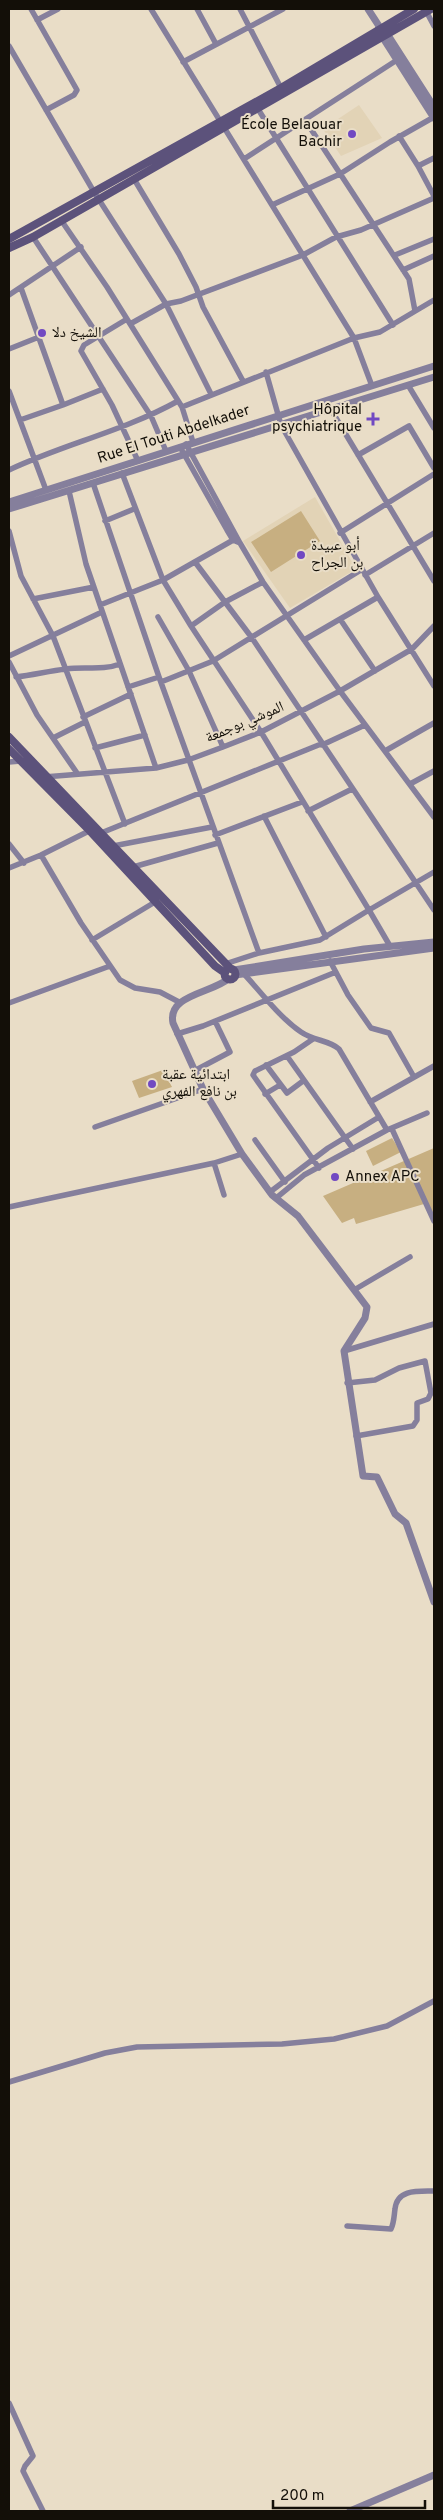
<svg xmlns="http://www.w3.org/2000/svg" width="443" height="2520" font-family="Overpass,'Noto Naskh Arabic',sans-serif">
<style>
.built{fill:#e2d3b6}
.green{fill:#c7af81}
.lines{fill:none;stroke-linecap:round;stroke-linejoin:round}
.minor{stroke:#857f9c;stroke-width:5.5}
.tertiary{stroke:#857f9c;stroke-width:7}
.secondary{stroke:#5c527b;stroke-width:8}
.poi-dot{fill:#7149c2;stroke:#e9ddc7;stroke-width:2}
.labels{text-anchor:middle;dominant-baseline:central;stroke-width:4;stroke-linejoin:round;paint-order:stroke}
.poi-label{font-size:15px;fill:#130f08;stroke:#e9ddc7;text-anchor:start}
.street-label{font-size:15px;fill:#130f08;stroke:#e9ddc7}
</style>
<rect width="100%" height="100%" fill="#e9ddc7"/>
<path class="built" d="M359 105 382 138 341 156 323 129Z
M315 497 356 569 290 608 243 541Z"/>
<path class="green" d="M301 511 320 541 271 572 251 542Z
M163 1070 172 1087 139 1098 132 1081Z
M392 1138 401 1152 373 1166 366 1151Z
M434 1148V1220L424 1204 356 1224 354 1218 342 1223 323 1196Z"/>
<g class="lines">
<path class="minor" d="M31 9 77 90 74 95 46 110
M151 9 354 338 372 386
M197 9 216 44
M240 9 281 88
M426 11 434 26
M37 20 58 9
M9 46 94 192 166 304 211 394
M183 62 283 9
M258 109 393 325
M305 120 409 279 415 311
M399 136 418 166
M434 158 418 166 434 196
M244 159 397 60
M134 179 179 254 196 287 203 307 243 381
M272 205 340 174 390 142 434 117
M61 220 107 287 182 407
M33 237 151 416 166 451
M395 255 434 239
M403 270 434 256
M21 288 63 405 103 389
M9 295 81 247
M127 319 84 345 81 351 112 405 138 461
M130 324 166 304 181 301 303 255 336 237 361 230 434 198
M9 349 39 337
M266 372 281 425 378 597 434 686
M408 385 434 428
M9 391 46 490
M330 408 434 581
M20 420 63 405
M193 442 182 407 354 338 380 332 434 300
M180 447 227 530 233 540 240 543 186 444
M358 455 409 426 434 468
M9 470C64 444 124 431 178 401
M122 473 163 580 191 626 261 732 369 910 320 940 259 953 225 964
M93 483 159 677 259 953
M69 491 86 564 156 768
M105 521 134 509
M9 531 21 576 53 636 125 824
M340 533 434 474
M240 543 263 582 340 691 434 817
M195 562 252 638 434 910
M365 575 434 533
M33 599 94 587
M100 605 163 580 235 539
M158 617 189 671 223 747
M340 619 375 671
M191 626 225 602 263 582
M304 640 378 597
M9 656 102 612
M9 662 37 715 77 773
M16 677C33 675 49 671 66 669 85 666 102 671 120 664
M161 682 213 661 361 570
M128 687 159 677
M83 717 131 694
M53 738 85 722
M322 745 365 725
M95 748 145 735
M385 751 434 723
M9 762 21 761
M44 777 156 768 188 760 223 747 261 732 340 691 412 649 434 626
M410 784 434 771
M308 811 352 789
M264 816 326 937
M101 833 321 744
M215 835 302 802
M9 844 24 863
M113 846 212 827
M41 855 81 923 120 980 135 988 160 992 179 1002
M133 867 218 843
M9 868 41 855 91 830
M92 940 155 902
M390 946 369 910 434 872
M330 961 348 995 371 1028 389 1033 414 1077
M244 974C262 993 279 1017 301 1032 314 1041 329 1040 339 1049L387 1130
M9 1003 110 966
M177 1034 203 1026 336 972
M313 1039 294 1052 255 1071 253 1075 319 1168
M287 1056 353 1149
M266 1065 287 1093 303 1081
M194 1071 230 1052 215 1021
M265 1094 280 1085
M370 1102 434 1066
M95 1127 203 1089
M392 1129 434 1221
M255 1140 285 1182
M214 1163 224 1195
M270 1192 328 1148 379 1117
M276 1198 304 1175 387 1130 427 1113
M9 1207 214 1163 242 1154
M354 1290 410 1257
M344 1351 434 1324
M347 1383 375 1380 399 1368 425 1361 431 1393 428 1399 417 1403V1420L413 1426 356 1436
M9 2082 105 2053 137 2047 282 2044 334 2039 387 2026 434 2001
M347 2226 391 2229C394 2223 394 2216 395 2209 397 2189 418 2191 434 2191
M9 2403 33 2456 25 2466 23 2471 43 2511"/>
<path class="tertiary" d="M368 9 379 26 378 30 434 118
M384 29 434 107
M9 502 434 366
M9 509 434 377
M234 970 364 949 434 942
M235 975 434 948
M228 979C212 993 167 995 173 1023L203 1089 242 1154 272 1195 298 1216 367 1307 365 1318 344 1351 363 1476 377 1477 395 1514 406 1523 434 1602
M350 2511 434 2475"/>
<path class="secondary" d="M9 239 281 88 414 9
M9 248 33 237 431 9
M9 737 231 969
M9 749 90 831 215 966 225 973
M224.5 974a5.5 5.5 0 1 1 11 0a5.5 5.5 0 1 1-11 0Z"/>
</g>
<g class="poi-dot">
<circle cx="352" cy="134" r="5"/>
<circle cx="42" cy="333" r="5"/>
<path d="M370.5 411.5h5v5h5v5h-5v5h-5v-5h-5v-5h5z"/>
<circle cx="301" cy="555" r="5"/>
<circle cx="152" cy="1084" r="5"/>
<circle cx="335" cy="1177" r="5"/>
</g>
<g class="labels">
<g class="poi-label">
<text x="342" y="125" text-anchor="end">École Belaouar<tspan x="342" dy="17">Bachir</tspan></text>
<text x="52" y="333">الشيخ دلا</text>
<text x="362" y="410" text-anchor="end">Hôpital<tspan x="362" dy="17">psychiatrique</tspan></text>
<text x="311" y="546">أبو عبيدة<tspan x="311" dy="17">بن الجراح</tspan></text>
<text x="162" y="1075">ابتدائية عقبة<tspan x="162" dy="17">بن نافع الفهري</tspan></text>
<text x="345" y="1177">Annex APC</text>
</g>
<g class="street-label">
<text transform="translate(174 435) rotate(-18)">Rue El Touti Abdelkader</text>
<text transform="translate(245 723) rotate(-23)">الموشي بوجمعة</text>
</g>
</g>
<rect width="443" height="2520" fill="none" stroke="#130f08" stroke-width="20"/>
<path d="M273 2500v8h152v-8" fill="none" stroke="#130f08" stroke-width="2.5"/>
<text x="280" y="2500" font-size="15" fill="#130f08" stroke="#e9ddc7" stroke-width="4" paint-order="stroke">200 m</text>
</svg>
